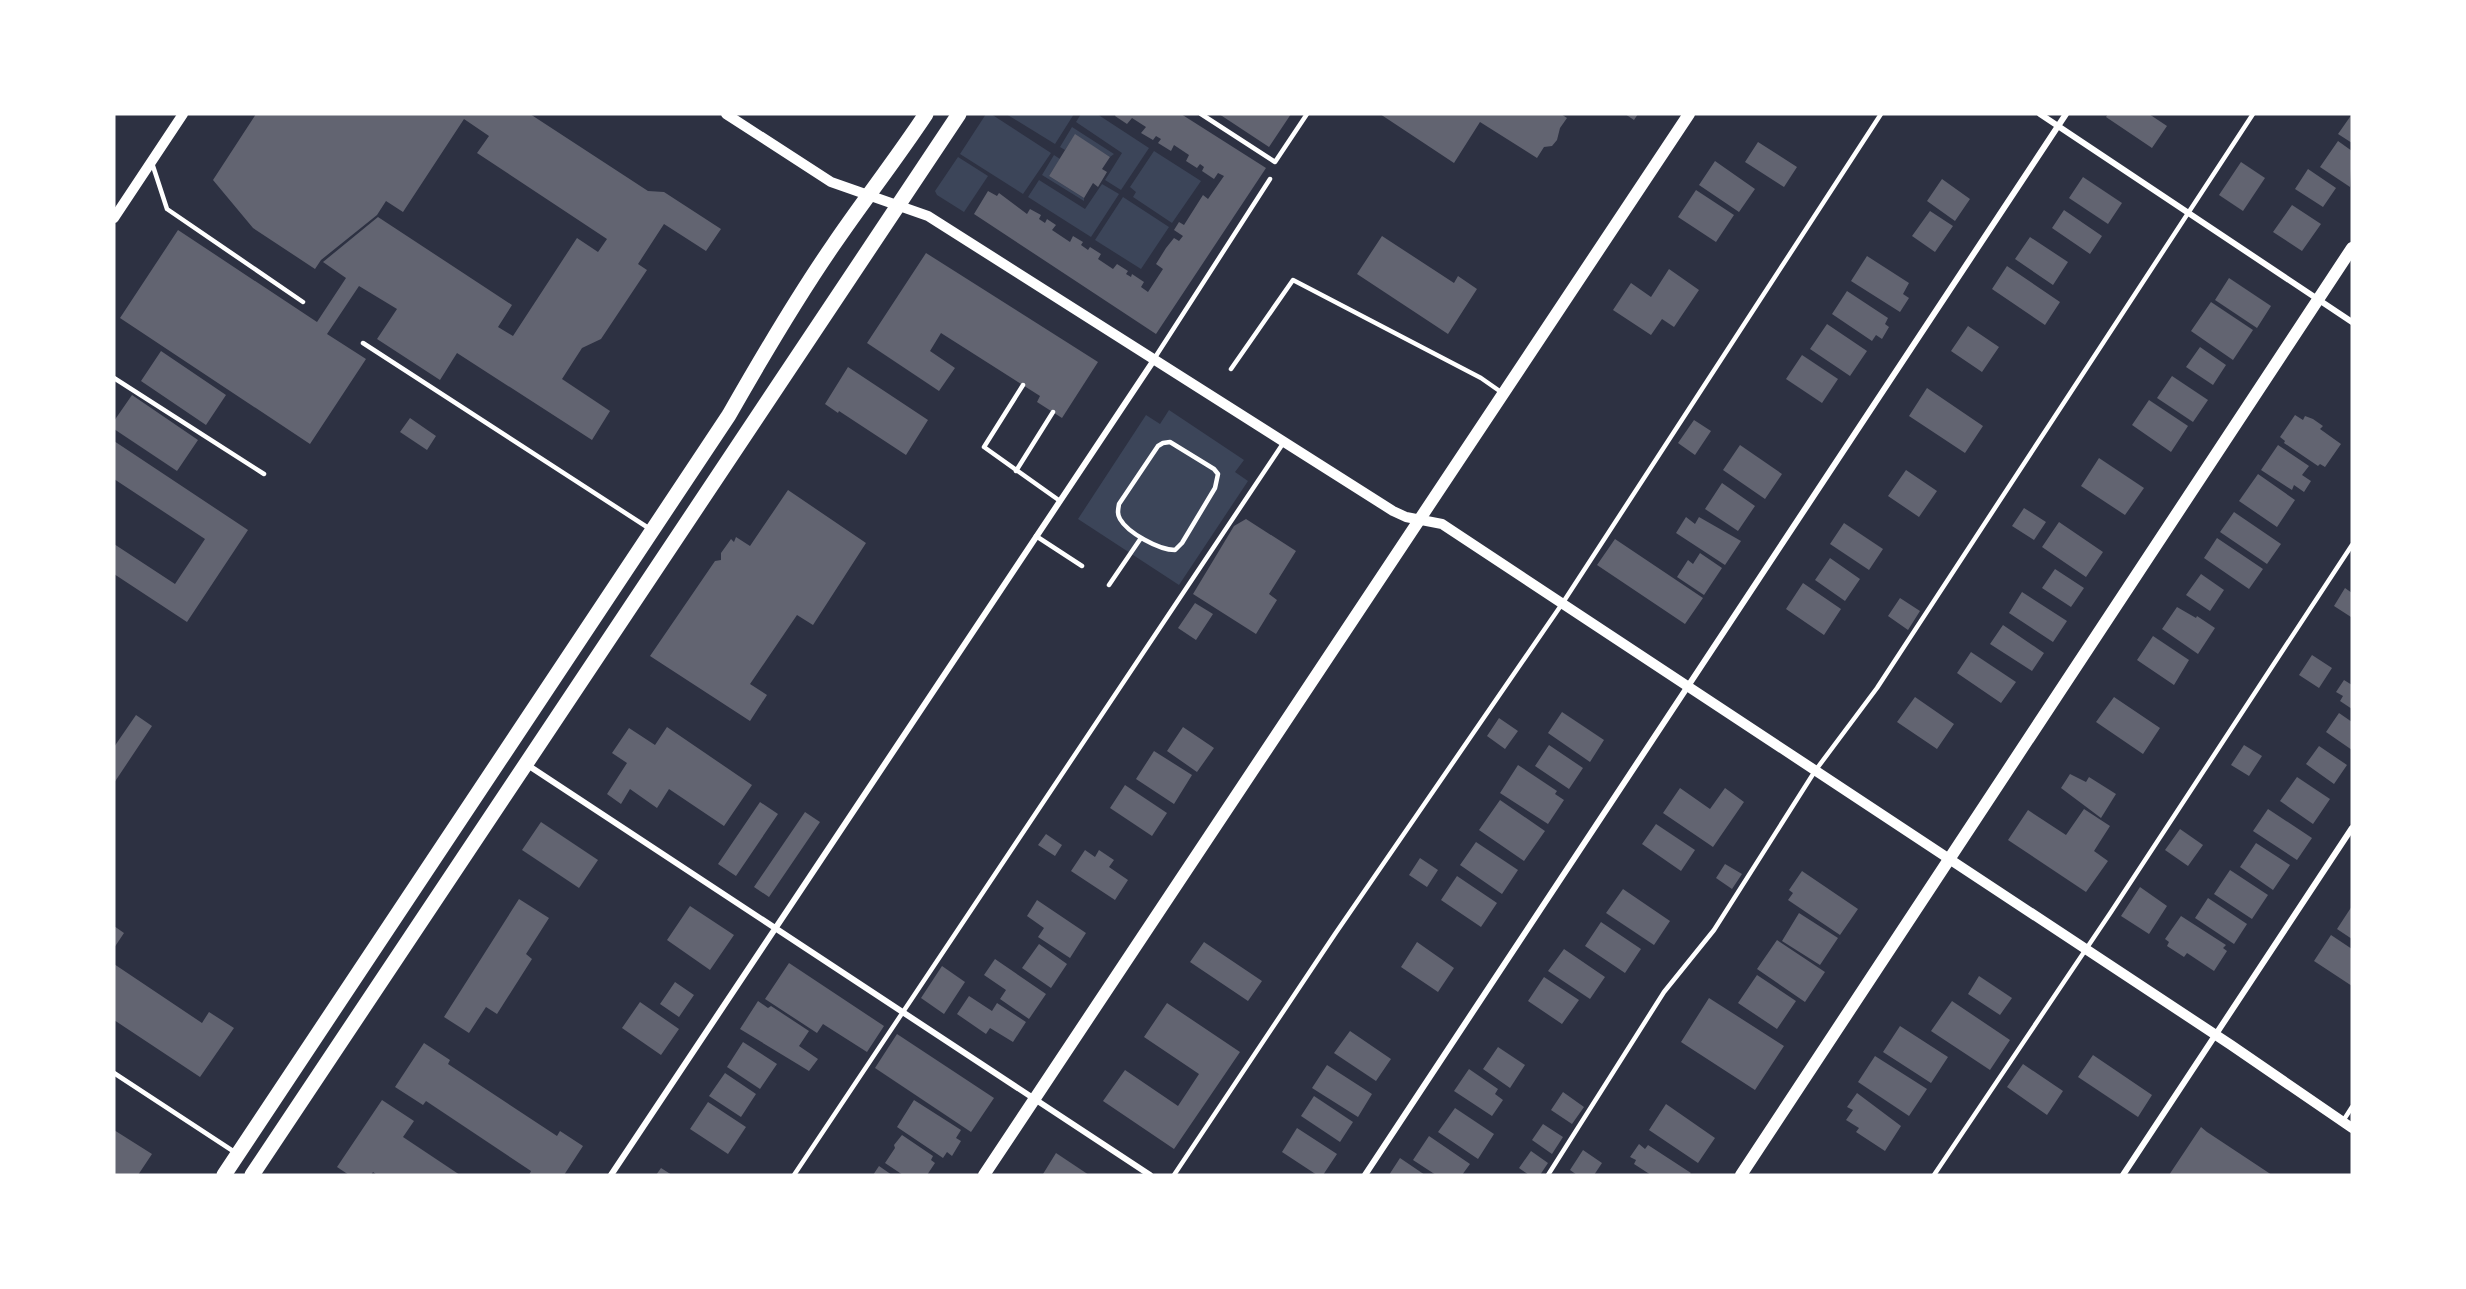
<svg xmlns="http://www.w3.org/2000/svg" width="2466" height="1289" viewBox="0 0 2466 1289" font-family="Karla,sans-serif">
	<rect width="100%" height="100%" fill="#2d3142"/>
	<path fill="#3c4559" d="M986,114H991L1051,153L1023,194L960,154Z
		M1006,114H1074L1055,144Z
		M1081,114H1097L1149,148L1121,190L1105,180L1122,153L1076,122Z
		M1072,127L1114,154L1110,157L1075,135L1065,150L1060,147Z
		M1154,151L1201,181L1172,223L1133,197L1136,192L1130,187Z
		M1054,155L1060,159L1049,176L1084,198V201L1042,175Z
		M958,157L988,176L964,212L937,195L935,191Z
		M1039,180L1085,209L1102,184L1119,194L1091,237L1028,197Z
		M1123,197L1169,227L1141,269L1095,240Z
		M1169,410L1244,460L1235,472L1248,481L1179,585L1078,519L1146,415L1160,424Z"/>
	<path fill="#626471" d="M256,114H530L648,191L664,192L721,229L706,251L664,224L638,264L647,270L601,339L582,348L562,379L610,411L592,440L457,353L440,380L377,339L397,309L359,286L327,334L366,359L310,444L120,318L178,230L317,322L346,278L323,262L378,217L512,305L498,327L513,336L577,238L598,252L607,239L477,153L489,136L464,119L403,212L386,201L377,215L321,260L315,269L253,228L213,180Z
		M1116,114H1181L1266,168L1156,334L974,214L988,191L997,196L999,193L1027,214L1030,209L1041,215L1039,219L1045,223L1047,219L1056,225L1052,230L1070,242L1073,236L1083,242L1081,245L1088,250L1090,247L1101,254L1098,259L1113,269L1117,264L1128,271L1126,274L1131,277L1132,274L1144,282L1141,287L1148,292L1163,269L1156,264L1166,248L1174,238L1179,241L1183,236L1174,230L1179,222L1184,225L1203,195L1208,199L1224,176L1218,173L1214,179L1202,171L1204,167L1200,164L1197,168L1186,161L1189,155L1174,145L1171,151L1158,143L1161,139L1156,136L1153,140L1141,133L1146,127L1132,118L1127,124L1115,116Z
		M1219,114H1291L1269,147Z
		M1380,114H1561L1567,118L1560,128L1557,140L1552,146L1544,147L1537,158L1480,122L1454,163Z
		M1625,114H1638L1634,120Z
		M2108,114H2149L2167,126L2152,148L2106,117Z
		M2352,114V143L2338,134Z
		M1075,134L1110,157L1102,169L1107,172L1098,187L1093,183L1084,198L1049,176Z
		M2338,141L2352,151L2350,187L2320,167Z
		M1758,142L1797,167L1784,187L1745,162Z
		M1715,161L1755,189L1739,212L1699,185Z
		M2241,162L2265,178L2243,211L2219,195Z
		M2308,169L2336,188L2323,207L2295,189Z
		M2083,177L2122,203L2108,224L2069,198Z
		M1942,179L1970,199L1955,221L1927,201Z
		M1696,190L1734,215L1716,242L1678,217Z
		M2292,205L2321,224L2302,251L2273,232Z
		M2064,210L2102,236L2090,254L2052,228Z
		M1930,211L1953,226L1935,252L1912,236Z
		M1382,236L1454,283L1458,276L1477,289L1448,334L1357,274Z
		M2030,237L2068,262L2053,285L2015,259Z
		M926,253L1098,362L1062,418L1037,402L1040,396L941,333L930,351L955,368L939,391L867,343Z
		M1867,256L1909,283L1903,294L1909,298L1900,312L1851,281Z
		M2007,266L2060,302L2045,325L1992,289Z
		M1669,269L1699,290L1674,327L1662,319L1651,335L1613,310L1631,283L1651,297Z
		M2229,278L2271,306L2257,328L2215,300Z
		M1847,291L1888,318L1885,324L1889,327L1882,339L1876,335L1872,341L1832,314Z
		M2211,302L2253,330L2233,360L2191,331Z
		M1827,324L1867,351L1850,376L1810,349Z
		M1968,326L1999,347L1982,372L1951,351Z
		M2200,347L2226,365L2213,385L2186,367Z
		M161,351L226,395L206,425L141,381Z
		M1802,355L1838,379L1822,403L1786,379Z
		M848,367L928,420L906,455L839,411L838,413L825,404Z
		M2172,376L2208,400L2193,422L2157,398Z
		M1927,388L1983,426L1965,453L1909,416Z
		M132,395L198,440L177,471L114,429V421Z
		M2149,400L2188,426L2171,452L2132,425Z
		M2295,415L2303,420L2305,416L2313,419L2323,426L2320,429L2341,444L2325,467L2320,464L2318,466L2284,443L2285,441L2280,437Z
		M410,418L436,436L427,450L400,432Z
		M1694,420L1711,431L1695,455L1678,443Z
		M114,441L248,530L187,622L114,574V544L175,584L205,539L114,479Z
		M1740,445L1782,474L1765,499L1723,470Z
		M2278,445L2309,466L2302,475L2311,481L2304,492L2294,485L2292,490L2261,470Z
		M2099,458L2144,488L2125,515L2081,486Z
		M1906,470L1937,491L1919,517L1888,496Z
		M2258,474L2295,500L2277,527L2239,501Z
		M1722,483L1755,506L1738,531L1705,509Z
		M788,490L866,543L813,625L797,615L750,684L767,695L750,721L650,656L715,561L721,560V553L731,539L734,542L736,537L750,546Z
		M2024,508L2046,522L2034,540L2012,526Z
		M2234,512L2281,544L2267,564L2220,532Z
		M1686,517L1695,524L1699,517L1741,541L1725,565L1676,533Z
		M1246,519L1296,551L1269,594L1277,600L1256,634L1193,594L1234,526Z
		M2059,522L2103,552L2086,577L2042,547Z
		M1844,523L1883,549L1869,570L1830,544Z
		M2217,538L2263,569L2249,589L2204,558Z
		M1615,539L1703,598L1685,624L1597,565Z
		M1700,553L1722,568L1704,595L1677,577L1688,560L1693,564Z
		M1830,558L1860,579L1845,601L1815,580Z
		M2055,569L2084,588L2071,607L2042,588Z
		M2201,574L2224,590L2210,611L2186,595Z
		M1803,583L1841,609L1824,635L1786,609Z
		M2345,588L2352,593L2351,617L2334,606Z
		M2022,592L2067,621L2053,642L2009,613Z
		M1900,598L1920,611L1908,630L1888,616Z
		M1195,603L1213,614L1196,640L1178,628Z
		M2177,607L2196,618L2197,616L2215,628L2198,654L2162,629Z
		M2003,625L2044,653L2032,671L1990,644Z
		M2153,636L2189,660L2174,685L2137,660Z
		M1971,652L2016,682L2001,703L1957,673Z
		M2312,655L2332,668L2319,688L2299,675Z
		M2344,680L2352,685V709L2340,701L2343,696L2336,692Z
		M1915,697L1954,724L1937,749L1897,722Z
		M2114,697L2160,728L2143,754L2096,722Z
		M1562,712L1604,740L1590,762L1548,733Z
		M2339,713L2352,722V750L2326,732Z
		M136,715L152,726L114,783V747Z
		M1499,718L1518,731L1505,749L1487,736Z
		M667,727L752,785L724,826L669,789L657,808L630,789L621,804L607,794L627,763L612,753L629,728L655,745Z
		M1183,727L1214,748L1197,772L1167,751Z
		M1549,745L1583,768L1569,789L1535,766Z
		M2244,745L2262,756L2249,776L2231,765Z
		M2319,746L2347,765L2334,784L2306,764Z
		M1154,751L1192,775L1174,804L1136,779Z
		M1518,765L1557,791L1555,794L1564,800L1548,824L1500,793Z
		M2070,774L2086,782L2089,777L2116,794L2101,818L2061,788Z
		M2297,777L2330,799L2313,824L2280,801Z
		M1125,785L1167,813L1152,836L1110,808Z
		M1680,788L1710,809L1725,788L1744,802L1713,847L1663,813Z
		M1500,800L1545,831L1524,861L1479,830Z
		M760,802L778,814L736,876L718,864Z
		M2084,809L2110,826L2094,851L2108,861L2086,892L2008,840L2028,810L2066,835Z
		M2268,809L2312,838L2297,860L2253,831Z
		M805,812L820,822L769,897L754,887Z
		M541,822L598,860L579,888L522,850Z
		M1656,824L1695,850L1681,871L1642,844Z
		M2180,829L2203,845L2188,866L2165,850Z
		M1046,834L1062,845L1055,856L1038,845Z
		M1476,842L1518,870L1502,894L1460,865Z
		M2256,843L2290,865L2273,890L2240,867Z
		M1085,850L1095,857L1099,850L1114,860L1109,867L1128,880L1115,900L1071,871Z
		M1420,858L1438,870L1427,887L1409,875Z
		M1725,864L1742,874L1732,889L1716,878Z
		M2230,870L2268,895L2252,919L2214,894Z
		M1802,871L1858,909L1840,935L1788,900L1793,893L1789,890Z
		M1457,876L1497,903L1481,927L1441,900Z
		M2140,887L2167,906L2149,934L2121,916Z
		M1623,889L1670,921L1654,945L1606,913Z
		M2208,898L2247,924L2234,944L2195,918Z
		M519,899L549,918L526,954L532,959L497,1014L486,1007L469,1033L444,1017Z
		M1037,900L1086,933L1070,958L1038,937L1044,928L1027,916Z
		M690,906L734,935L710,970L667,940Z
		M2352,906V939L2337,929Z
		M1799,913L1838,938L1820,965L1782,941Z
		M2181,916L2226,945L2223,948L2227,951L2214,971L2187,953L2184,957L2167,946L2169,942L2165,939Z
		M1601,922L1641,949L1625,973L1585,946Z
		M114,926L124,933L114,948Z
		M2331,935L2352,949V986L2314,961Z
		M1777,940L1825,972L1805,1002L1757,969Z
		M1204,942L1262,981L1248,1001L1190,962Z
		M1417,942L1454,968L1438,992L1401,967Z
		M1039,944L1067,964L1051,988L1022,968Z
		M1564,949L1605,977L1590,999L1548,971Z
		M995,959L1046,994L1029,1019L1000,999L1006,990L984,975Z
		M789,963L884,1026L867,1052L823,1024L817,1033L765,999Z
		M114,964L202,1023L209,1012L234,1028L200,1077L114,1020Z
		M942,966L965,982L944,1014L921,998Z
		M1757,975L1796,1001L1777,1029L1738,1003Z
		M1979,976L2012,998L2000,1015L1968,994Z
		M1544,977L1579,1000L1562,1024L1528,1001Z
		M675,982L694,995L679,1017L660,1004Z
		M969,996L992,1011L997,1003L1026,1022L1013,1042L990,1028L986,1034L957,1014Z
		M1709,998L1784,1046L1755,1090L1681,1042Z
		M758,1001L768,1008L771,1006L809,1031L799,1046L818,1059L809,1071L740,1029Z
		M1952,1001L2010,1040L1990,1070L1931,1031Z
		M640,1002L679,1029L661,1055L622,1028Z
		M1167,1003L1240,1052L1174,1149L1103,1101L1125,1070L1178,1106L1199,1074L1144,1037Z
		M1900,1026L1948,1057L1931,1083L1883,1052Z
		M1350,1031L1391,1059L1376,1081L1334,1053Z
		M897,1034L994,1098L971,1132L875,1068Z
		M743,1042L777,1064L760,1089L727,1067Z
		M424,1043L450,1060L448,1064L557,1136L560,1131L583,1146L564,1175H529L531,1171L426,1101L423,1105L395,1087Z
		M1498,1047L1525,1065L1510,1088L1483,1069Z
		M2093,1055L2152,1095L2138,1117L2078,1077Z
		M1875,1056L1927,1089L1909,1116L1858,1082Z
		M2023,1064L2063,1091L2047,1115L2007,1087Z
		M1327,1065L1372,1094L1358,1117L1312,1088Z
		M1469,1069L1498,1089L1495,1094L1503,1100L1492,1116L1454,1091Z
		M725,1073L756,1094L741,1117L709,1096Z
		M1563,1092L1584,1107L1572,1124L1551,1110Z
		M1857,1093L1901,1126L1885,1151L1856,1132L1859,1128L1846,1120L1853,1110L1847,1107Z
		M1314,1096L1353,1122L1340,1142L1301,1116Z
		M382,1100L414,1121L403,1137L460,1175H377L373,1172L371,1175H349L337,1167Z
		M914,1100L961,1130L956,1138L961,1141L952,1156L947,1152L943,1158L897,1127Z
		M708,1102L746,1127L728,1154L690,1129Z
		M1666,1104L1715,1138L1698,1163L1649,1130Z
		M1455,1108L1494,1134L1478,1159L1438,1132Z
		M1543,1124L1563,1137L1552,1154L1532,1140Z
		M2201,1127L2207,1132L2272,1175H2169Z
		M1297,1128L1337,1154L1323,1175H1317L1282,1152Z
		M114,1130L152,1154L138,1175H114Z
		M902,1135L933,1156L931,1160L935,1163L927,1175H903L885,1163L895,1148L894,1145Z
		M1429,1136L1470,1164L1462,1175H1436L1413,1160Z
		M1639,1144L1645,1149L1648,1145L1691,1173L1689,1175H1651L1634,1164L1636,1160L1630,1157Z
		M1583,1150L1602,1163L1594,1175H1577L1570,1170Z
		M1531,1151L1548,1163L1540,1175H1529L1519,1168Z
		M1056,1153L1089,1175L1043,1174Z
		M1400,1158L1425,1175H1389Z
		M879,1166L892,1175H873Z
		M661,1168L672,1175H656Z"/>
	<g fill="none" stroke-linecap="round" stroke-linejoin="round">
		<path stroke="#fff" stroke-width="4.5" d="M1201,114L1275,162L1307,114
			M152,163L167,209L303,302
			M363,343L650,529
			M1154,359L1270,179
			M1231,369L1293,280L1481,378L1501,392
			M114,378L264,474
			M1023,385L984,447L1060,501
			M1170,442L1214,469L1218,474L1215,488L1182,543L1175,550C1159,550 1128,533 1120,519C1117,514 1118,510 1119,504L1158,446L1163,443Z
			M1016,471L1053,412
			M1036,536L1082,566
			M1109,585L1141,538
			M114,1073L236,1153
			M2343,1121L2352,1107
			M794,1175L1284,442
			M1174,1175L1335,934L1562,604L1881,114
			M1548,1175L1664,992L1714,930L1815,771L1877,688L2253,114
			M1934,1175L2111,912L2352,545"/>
		<path stroke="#fff" stroke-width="6" d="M2040,114L2352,322
			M526,764L1150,1175
			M611,1175L1154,360
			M1365,1175L2066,114
			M2123,1175L2352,828"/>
		<path stroke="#fff" stroke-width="10" d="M726,114L831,182L928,216L1393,511L1406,517L1442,524L2231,1045L2352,1128
			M114,218L183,114"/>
		<path stroke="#fff" stroke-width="12" d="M984,1175L1689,114
			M1741,1175L2352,248"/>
		<path stroke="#fff" stroke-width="15" d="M224,1175L729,415C762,357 796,299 834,244C864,200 897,158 926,114
			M252,1175L959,114"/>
	</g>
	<rect width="2466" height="1289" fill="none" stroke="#ffffff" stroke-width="231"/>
</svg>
